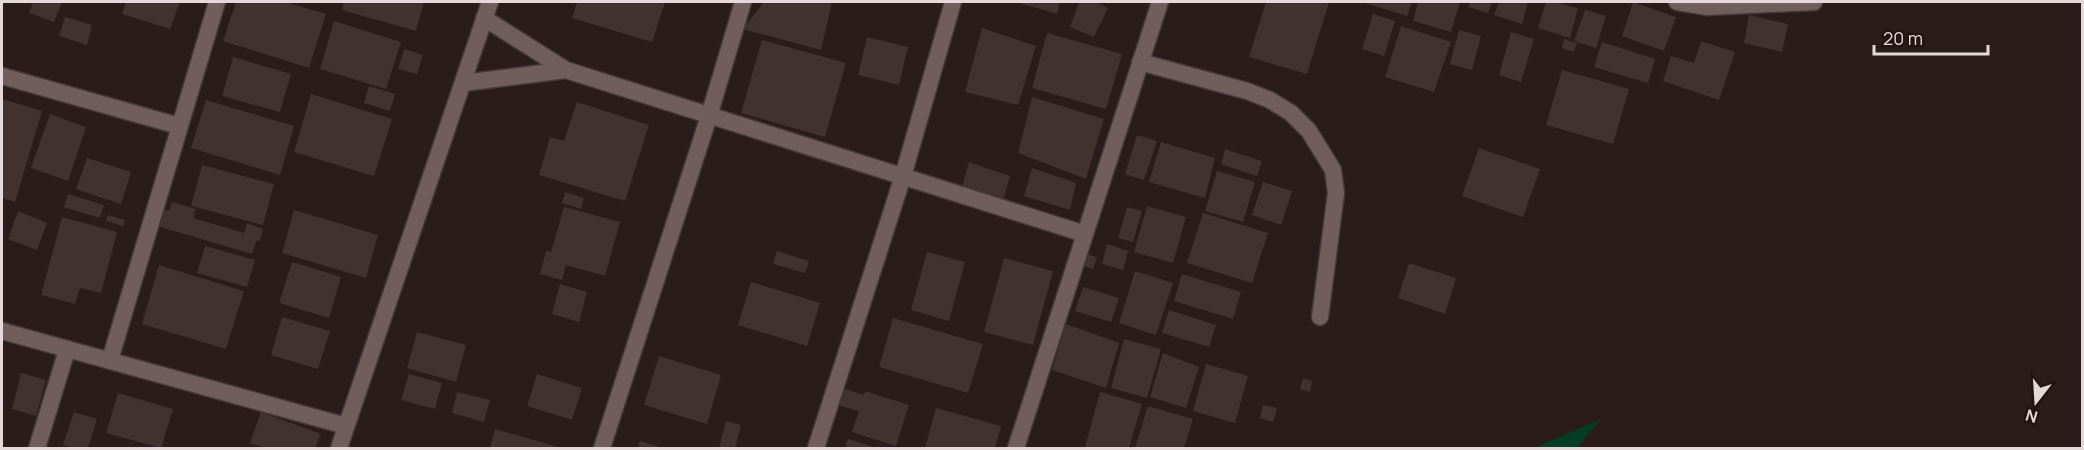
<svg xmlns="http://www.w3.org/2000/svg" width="2084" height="450" viewBox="0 0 2084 450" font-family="Manrope,sans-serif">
	<rect width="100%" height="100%" fill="#2a1c1b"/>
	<path fill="#043d26" d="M1601,419L1577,448H1534Z"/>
	<path fill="#413230" d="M33,2H62L54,22L29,13Z
		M126,2H180L170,29L122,14Z
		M236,2H285L326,14L309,68L223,41Z
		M344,2H424L416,31L342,10Z
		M577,2H665L652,42L572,18Z
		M764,2H832L821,50L743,29Z
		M1016,2H1060L1057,14Z
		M1079,2H1095L1108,8L1094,37L1070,27Z
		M1266,2H1329L1307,74L1249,57Z
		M1362,2H1412L1407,16Z
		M1418,2H1460L1451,32L1413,21Z
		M1470,2H1492L1488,13L1468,7Z
		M1499,2H1528L1522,24L1494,15Z
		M1546,2H1554L1578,8L1570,38L1538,28Z
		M1633,2L1676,17L1664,51L1622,36Z
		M1585,10L1606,16L1596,48L1574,41Z
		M1373,14L1395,21L1384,56L1362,49Z
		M1749,15L1788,24L1782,52L1744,43Z
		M65,17L92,25L87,45L59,36Z
		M334,21L401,42L386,89L320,69Z
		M1401,26L1451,42L1434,92L1385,77Z
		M982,28L1036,46L1018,105L965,92Z
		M1459,30L1481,36L1472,70L1450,64Z
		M1511,32L1534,39L1521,82L1499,75Z
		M1047,33L1122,54L1106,109L1032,88Z
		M867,37L908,47L899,85L858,75Z
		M1564,39L1577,43L1574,52L1562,48Z
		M762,40L846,63L825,137L741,113Z
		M1701,41L1735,52L1719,100L1663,81L1671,56L1694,63Z
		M1602,42L1655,59L1648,83L1594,67Z
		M404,49L423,55L417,74L398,69Z
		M233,57L291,74L280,112L222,96Z
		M1562,70L1629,89L1613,144L1546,125Z
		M369,86L395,94L390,111L364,103Z
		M311,94L392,119L374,176L294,152Z
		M1032,97L1104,119L1086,179L1018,153Z
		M2,99L42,111L15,202L2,198Z
		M206,100L294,126L280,175L191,148Z
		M577,102L649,125L625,201L539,175L550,137L564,141Z
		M50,114L86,127L68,181L31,168Z
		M1137,135L1157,141L1144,180L1125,174Z
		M1161,142L1215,158L1205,198L1149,182Z
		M1479,148L1540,169L1523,217L1462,196Z
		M1225,149L1262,161L1257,176L1221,164Z
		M87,158L131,172L121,204L76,189Z
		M969,162L1010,176L1004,198L962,187Z
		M202,165L274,184L263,225L191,206Z
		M1032,168L1076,183L1070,210L1024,196Z
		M1217,171L1255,182L1243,222L1205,211Z
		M1263,182L1292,191L1281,225L1252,215Z
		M565,192L584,198L581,209L562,203Z
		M68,194L104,205L100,218L64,207Z
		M172,202L196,209L193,218L244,233L247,223L263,229L260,241L257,240L252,254L157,226L162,209L169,211Z
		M1147,206L1186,217L1173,263L1134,252Z
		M564,207L620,222L605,276L566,265L562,280L540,274L546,251L551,252Z
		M1127,207L1142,211L1133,242L1118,238Z
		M294,210L378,235L366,278L282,253Z
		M18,211L47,223L37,250L8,239Z
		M1203,213L1268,233L1252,283L1187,263Z
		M108,215L125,220L123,226L106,221Z
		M62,217L117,232L101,293L80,288L75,304L41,295Z
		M1107,244L1128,251L1123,270L1102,264Z
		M205,246L255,260L247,287L197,273Z
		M777,251L809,261L805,273L773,264Z
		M927,252L965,262L949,321L911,310Z
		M1086,254L1097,257L1093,269L1083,266Z
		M1004,258L1053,271L1033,345L984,332Z
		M292,262L341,277L329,318L279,303Z
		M1409,263L1456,278L1445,314L1398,298Z
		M159,265L244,291L226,349L142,324Z
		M1135,271L1173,283L1156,335L1119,323Z
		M1182,274L1241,292L1233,319L1174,301Z
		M751,282L820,303L807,346L738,325Z
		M560,284L587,292L579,322L552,314Z
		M1083,287L1119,298L1111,322L1075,311Z
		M1169,310L1216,325L1209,347L1162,333Z
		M282,317L330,331L318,369L271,355Z
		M893,318L983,344L968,393L879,367Z
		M1066,324L1119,343L1106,388L1052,370Z
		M417,332L466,345L456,382L407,368Z
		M1124,339L1161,349L1147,398L1111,388Z
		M1163,353L1199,367L1186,408L1150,397Z
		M659,356L721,375L707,424L644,405Z
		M1206,364L1248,376L1235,423L1193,411Z
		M21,373L46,380L36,416L12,409Z
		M409,374L442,383L435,409L401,400Z
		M537,374L582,388L572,420L527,406Z
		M1303,378L1312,381L1310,392L1300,389Z
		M839,387L864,395L865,391L909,405L896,446L852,432L859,411L834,404Z
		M457,392L490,400L484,422L452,413Z
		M1100,392L1142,404L1129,448H1091L1085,447Z
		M118,393L173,409L161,448L106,433Z
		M1263,405L1277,408L1273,422L1260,418Z
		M1148,406L1193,419L1184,448H1135Z
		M936,408L1001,426L995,448H925Z
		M74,412L97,419L88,448H73L63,445Z
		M261,412L321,434L315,448H265L250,443Z
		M726,421L741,425L735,448H719Z
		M495,429L562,448H490Z
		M848,439L877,448H845Z
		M640,441L662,448H638Z"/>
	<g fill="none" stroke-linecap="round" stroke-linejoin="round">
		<defs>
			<path id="minor" d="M1677,2L1707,7L1814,2
				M484,18L566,70L1085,234
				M1140,62L1247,91L1270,100L1291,113L1309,131L1333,170L1336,193L1320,317
				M2,76L179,126
				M463,83L566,70
				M2,331L346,426
				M110,360L217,2
				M37,448L67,350
				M602,448L709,116L743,2
				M816,448L903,176L953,2
				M1016,448L1160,2"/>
			<path id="tertiary" d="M339,448L490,2"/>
		</defs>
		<use href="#minor" stroke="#443938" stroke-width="19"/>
		<use href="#tertiary" stroke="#443938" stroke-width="19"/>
		<use href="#minor" stroke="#705e5d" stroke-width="16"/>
		<use href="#tertiary" stroke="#705e5d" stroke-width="16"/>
	</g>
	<rect width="2084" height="450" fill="none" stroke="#e4d9d8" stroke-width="6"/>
	<g transform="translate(2036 402) rotate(197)" stroke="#211312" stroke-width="4.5" paint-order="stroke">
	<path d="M0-4.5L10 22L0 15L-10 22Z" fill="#e4d9d8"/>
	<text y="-9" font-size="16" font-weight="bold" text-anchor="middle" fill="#e4d9d8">N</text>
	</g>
	<path d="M1874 45v9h114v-9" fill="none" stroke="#e4d9d8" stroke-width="3"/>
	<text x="1883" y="45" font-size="18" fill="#e4d9d8" stroke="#211312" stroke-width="4.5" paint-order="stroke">20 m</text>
</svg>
